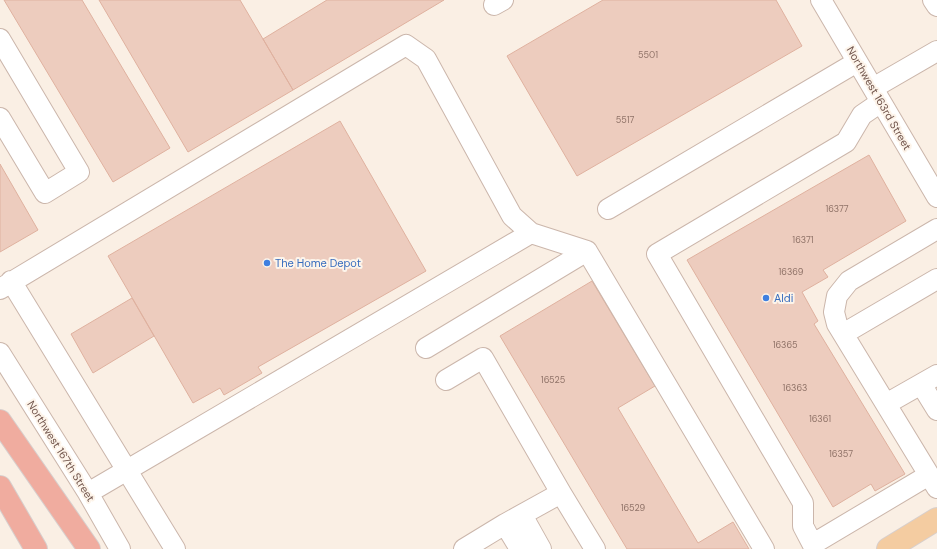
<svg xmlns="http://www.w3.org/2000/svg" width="937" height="549" viewBox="0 0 937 549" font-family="'DM Sans',sans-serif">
	<rect width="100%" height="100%" fill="#faefe4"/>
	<path fill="#edccbe" stroke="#dfb19f" d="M4,0H82L170,148L113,182Z
		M99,0H240L293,90L188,152Z
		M327,0H444L293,90L263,39Z
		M603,0H776L802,46L577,176L507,56Z
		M340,121L426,271L258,367L262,373L224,395L220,388L193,403L108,256Z
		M869,155L906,221L823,270L828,277L802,292L818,321L814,324L905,474L875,491L871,484L833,507L687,260Z
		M0,164L38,230L0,252Z
		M592,281L655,386L618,408L698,543L733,522L749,549H627L500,336Z
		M132,298L154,336L93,373L71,334Z"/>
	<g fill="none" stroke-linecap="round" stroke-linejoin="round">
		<defs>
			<path id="minor" d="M821,0L937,197
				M933,0L937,6
				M494,5L503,0
				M0,39L79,172L45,193L0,118
				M873,88L937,51
				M608,209L857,62
				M937,229L849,281L837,296L834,312L837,324L937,488
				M11,281L175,549
				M0,289L406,45L426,59L512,216L531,233L587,251L764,549
				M843,334L937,279
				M426,348L587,251
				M0,353L88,493L120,549
				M446,380L483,358L561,493L595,549
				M921,384L937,410
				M886,404L937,375
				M88,493L531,233
				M522,515L541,549
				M505,524L520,549
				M813,544L929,475
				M464,549L505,524L561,493
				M815,549L803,526V503L657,254L846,142L862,115L881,102"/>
			<path id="major" d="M888,549L937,519"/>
			<path id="highway" d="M0,421L89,549
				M0,487L36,549"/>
		</defs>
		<use href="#minor" stroke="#cbb6ab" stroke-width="22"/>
		<use href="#major" stroke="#d7cfcd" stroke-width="24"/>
		<use href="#highway" stroke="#d7cfcd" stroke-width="24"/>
		<use href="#minor" stroke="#fff" stroke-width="20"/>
		<use href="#major" stroke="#f4cca1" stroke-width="22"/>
		<use href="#highway" stroke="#f0ac9f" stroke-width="22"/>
	</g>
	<g fill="#3f7fe0" stroke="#fdf4ea" stroke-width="1.5">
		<circle cx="267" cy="263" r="4"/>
		<circle cx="766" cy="298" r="4"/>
	</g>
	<g text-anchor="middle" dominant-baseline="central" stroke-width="4" stroke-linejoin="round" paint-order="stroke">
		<g font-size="9" fill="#907368">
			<text x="648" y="55">5501</text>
			<text x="625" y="120">5517</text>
			<text x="837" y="209">16377</text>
			<text x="803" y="240">16371</text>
			<text x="791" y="272">16369</text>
			<text x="785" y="345">16365</text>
			<text x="553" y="380">16525</text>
			<text x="795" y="388">16363</text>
			<text x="820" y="419">16361</text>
			<text x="841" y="454">16357</text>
			<text x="633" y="508">16529</text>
		</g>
		<g font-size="11" fill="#71554c" stroke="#fdf4ea">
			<text transform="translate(879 98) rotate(60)">Northwest 163rd Street</text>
			<text transform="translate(61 451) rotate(58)">Northwest 167th Street</text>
		</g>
		<g font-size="11" fill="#366cbe" stroke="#fdf4ea" text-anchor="start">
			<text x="275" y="263">The Home Depot</text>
			<text x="774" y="298">Aldi</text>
		</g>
	</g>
</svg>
